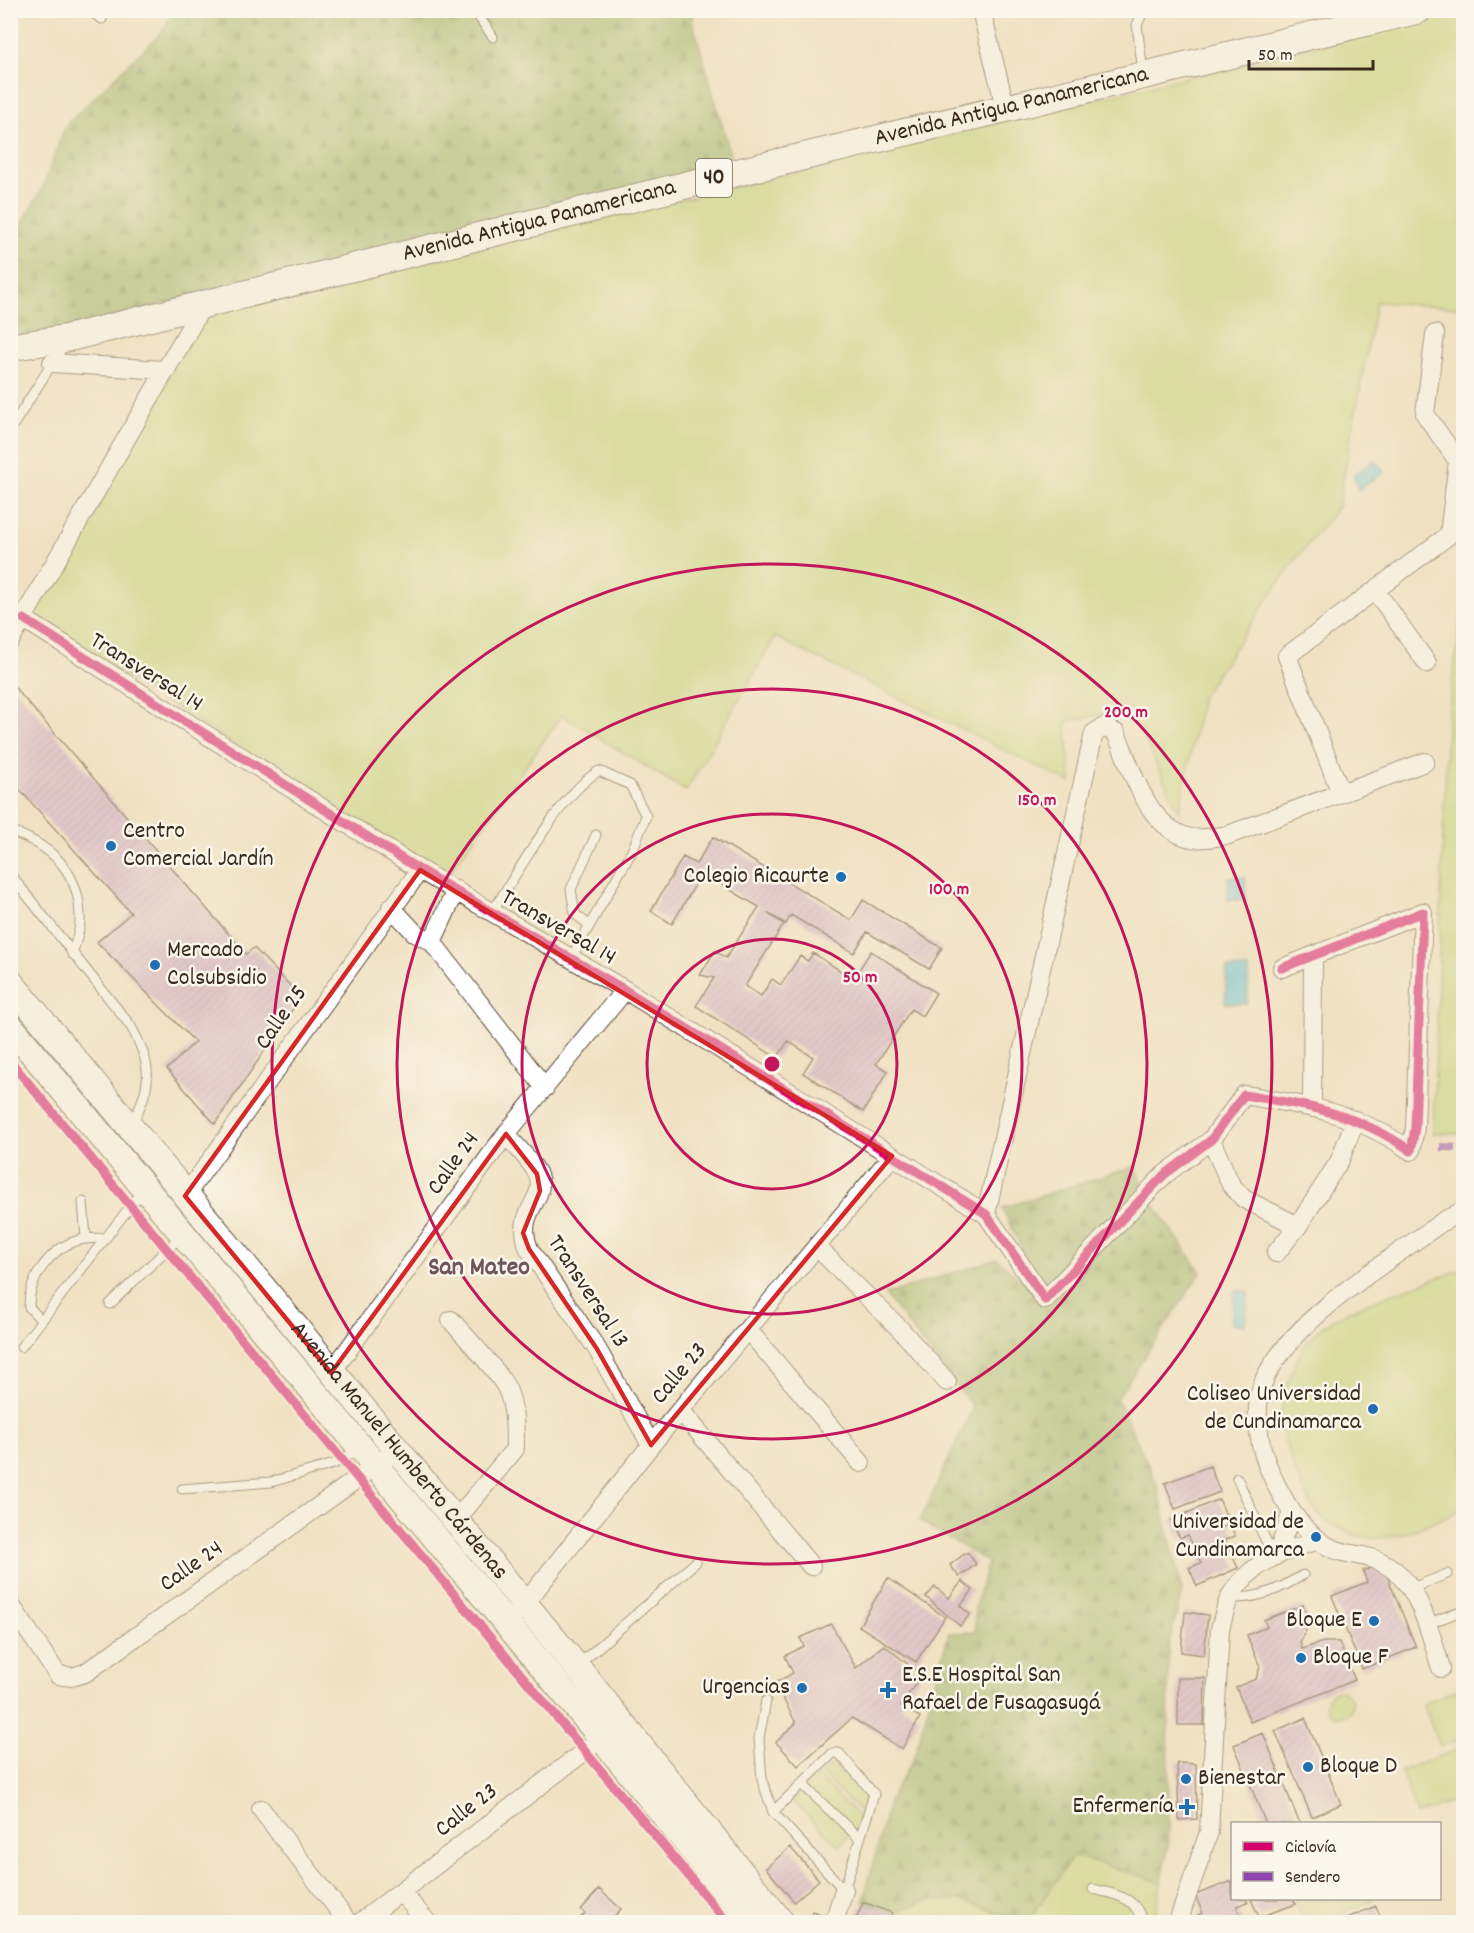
<svg xmlns="http://www.w3.org/2000/svg" width="1474" height="1933" viewBox="0 0 1474 1933" font-family="Dekko,sans-serif">
	<defs>
		<pattern id="forest-firs" width="22" height="20" patternUnits="userSpaceOnUse" patternTransform="scale(1.5)"><rect width="22" height="20" fill="#98b769"/><path d="M5 1l3.5 6h-7zM16 11l3.5 6h-7z" fill="#7d9556"/></pattern>
		<pattern id="park-tufts" width="24" height="20" patternUnits="userSpaceOnUse" patternTransform="scale(1.5)"><rect width="24" height="20" fill="#c1d679"/><path d="M3 7l-1-3M5 7V3M7 7l1-3M15 17l-1-3M17 17v-4M19 17l1-3" fill="none" stroke="#a7b868"/></pattern>
		<pattern id="building-hatch" width="6" height="6" patternUnits="userSpaceOnUse" patternTransform="scale(1.5)"><rect width="6" height="6" fill="#cda7d0"/><path d="M-1 1l2-2M0 6l6-6M5 7l2-2" fill="none" stroke="#a888a8"/></pattern>
	</defs>
	<rect width="100%" height="100%" fill="#fbf7ec"/>
	<filter id="ink" filterUnits="userSpaceOnUse"><feTurbulence type="fractalNoise" baseFrequency=".0167" numOctaves="2"/><feDisplacementMap in="SourceGraphic" scale="12" xChannelSelector="R" yChannelSelector="G"/><feConvolveMatrix kernelMatrix="1 2 1 2 8 2 1 2 1" color-interpolation-filters="sRGB"/></filter>
	<filter id="wash" filterUnits="userSpaceOnUse"><feTurbulence type="fractalNoise" baseFrequency=".008" numOctaves="4" result="noise"/><feDisplacementMap in="SourceGraphic" scale="24" xChannelSelector="R" yChannelSelector="G"/><feGaussianBlur stdDeviation="1.35" result="paint"/><feColorMatrix in="noise" values="0 0 0 0 0 0 0 0 0 0 0 0 0 0 0 0 0 1.4 0 .05"/><feComposite in="paint" operator="in"/></filter>
	<g filter="url(#wash)">
		<rect width="100%" height="100%" fill="#f0e1c2"/>
		<path fill="#c1d679" stroke="#7e804c" stroke-width="1.5" d="M1459,11H1463V308L1376,302L1338,507L1286,572L1202,696L1179,812L1130,708L1066,722L1071,783L775,637L686,791L562,715L446,878L32,617L205,315Z
			M1463,603V1134L1433,1133L1447,723Z
			M1463,1269V1509C1433,1521 1398,1543 1364,1537C1350,1535 1330,1525 1319,1515C1305,1501 1281,1439 1281,1418C1281,1394 1299,1347 1317,1331C1348,1304 1423,1284 1463,1269Z
			M1463,1687V1738L1440,1747L1423,1704Z
			M1463,1747V1798L1417,1815L1401,1771Z
			M835,1764L866,1791L862,1808L858,1810L821,1774V1771Z
			M816,1775L863,1821L839,1846L792,1800Z
			M1073,1856L1161,1882L1154,1922H1027Z
			M928,1900H960L1026,1922H888L892,1913Z"/>
		<path fill="url(#forest-firs)" stroke="#6a7044" stroke-width="1.5" d="M175,11H693L692,20L733,163L65,328L11,337L10,246L43,187L66,125L161,33Z
			M1136,1166L1146,1194L1201,1272L1117,1398L1156,1482L1182,1591L1168,1648L1169,1839L1161,1882L1073,1856L1027,1922L960,1900H928L892,1913L863,1902L890,1798L913,1760L949,1633L975,1632V1607L988,1562L920,1521L973,1407L885,1295L997,1259L1036,1292L1041,1289L1002,1208Z"/>
		<path fill="url(#park-tufts)" stroke="#7e804c" stroke-width="1.5" d="M1326 1704a13 13 0 1 1 26 0a13 13 0 1 1-26 0Z
			M1294,1899H1375L1321,1922H1304Z"/>
		<path fill="#5cbfdb" stroke="#4c747c" stroke-width="1.5" d="M1375,460L1384,472L1358,490L1354,475Z
			M1228,877H1245L1246,900H1228Z
			M1227,968L1249,969L1247,1004L1225,1003Z
			M1235,1290L1249,1292L1245,1325L1231,1323Z"/>
		<g id="blocks">
			<path fill="url(#building-hatch)" d="M10,682L246,954L254,948L301,997L215,1124L167,1069L195,1042L97,942L131,913L10,779Z
				M713,837L851,920L863,900L942,948L929,969L867,932L854,953L791,915L786,924L767,913L784,924L745,986L761,996L772,979L781,985L800,956L808,961L813,953L853,979L871,951L936,993L922,1016L911,1009L876,1064L888,1071L863,1112L803,1073L813,1057L788,1041L777,1058L696,1006L714,978L700,975L715,951L726,958L759,907L702,873L672,924L651,911L683,857L696,864Z
				M1210,1466L1220,1492L1175,1509L1165,1483Z
				M1219,1499L1226,1515L1215,1520L1219,1529L1230,1524L1235,1536L1225,1540L1238,1568L1197,1586L1189,1568L1201,1563L1188,1535L1180,1538L1171,1520Z
				M967,1552L976,1564L959,1577L950,1565Z
				M1382,1564L1416,1647L1362,1669L1332,1596L1367,1582L1363,1571Z
				M888,1578L945,1617L916,1662L859,1626Z
				M962,1581L973,1590L960,1606L970,1614L960,1626L926,1597L935,1587L949,1598Z
				M1303,1605L1310,1622L1300,1642L1302,1649L1323,1642H1339L1355,1680L1250,1722L1236,1687L1256,1679L1260,1667L1247,1635L1267,1627L1264,1620Z
				M1185,1612L1208,1615L1204,1655L1181,1652Z
				M831,1624L856,1668L884,1645L921,1675L901,1706L920,1717L902,1749L852,1718L798,1766L776,1742L796,1723L775,1683L793,1673L785,1656L804,1646L800,1638Z
				M1178,1678H1205L1204,1725H1178Z
				M1305,1718L1341,1804L1312,1817L1275,1731Z
				M1263,1733L1300,1824H1266L1234,1745Z
				M1177,1763L1196,1764L1197,1819L1179,1820Z
				M790,1847L819,1880L794,1902L766,1868Z
				M1232,1881V1898L1246,1899L1248,1902L1237,1906L1243,1922H1201L1198,1915L1203,1913L1195,1895Z
				M599,1889L621,1909L615,1916L622,1922H577L585,1913L581,1910Z
				M1251,1899H1293L1296,1904L1259,1917Z
				M863,1902L892,1913L888,1922H855Z
				M1376,1906L1383,1922H1337Z
				M812,1911L833,1918L831,1922H808Z"/>
		</g>
	</g>
	<g filter="url(#ink)">
		<use href="#blocks" fill-opacity="0" stroke="#564537" stroke-width="1.5"/>
		<g fill="none" stroke-linecap="round" stroke-linejoin="round">
			<defs>
				<path id="service" d="M88,10L102,19
					M474,10L493,37
					M1143,72L1137,25L1144,10
					M10,430L65,343
					M10,831C53,846 81,873 80,921C80,932 75,944 72,954
					M10,874L130,1025C153,1065 153,1085 131,1125
					M492,912C517,874 562,792 599,771L630,785L646,816L632,851L571,958
					M589,925L575,914L571,889L596,835
					M83,1202L86,1238
					M110,1304L181,1236
					M40,1319L29,1307C28,1280 50,1249 76,1241C85,1238 95,1238 105,1238
					M21,1347L143,1190
					M1237,1478L1273,1556
					M182,1489L271,1482L334,1464L359,1449
					M1412,1588L1447,1574
					M1229,1598C1259,1599 1278,1590 1303,1575
					M1427,1624L1461,1611
					M578,1665L696,1562
					M766,1701L759,1738L762,1780L773,1812L844,1890L874,1794L839,1753H833L773,1812
					M802,1784L860,1839
					M1093,1889C1115,1894 1137,1897 1142,1922"/>
				<path id="minor" d="M981,10L1006,110
					M52,363L164,370
					M1375,590L1427,663
					M24,619L420,870L625,990L986,1214L1045,1300L1164,1175L1211,1140L1244,1095C1307,1105 1357,1113 1411,1151L1415,1128L1423,912L1282,968
					M10,641L203,305
					M1341,793L1287,656L1449,535L1458,461L1425,414L1435,334
					M391,907L415,933L432,942L545,1088
					M432,942L456,890
					M1312,1106L1313,956
					M506,1134C515,1146 532,1161 538,1175C548,1201 514,1210 529,1249L597,1349L651,1445
					M1211,1140L1231,1185L1244,1199L1298,1226
					M185,1196L420,870
					M986,1214L1094,733L1104,727L1116,733C1132,769 1146,828 1191,838C1203,840 1216,837 1228,835L1425,762
					M817,1247L902,1331L947,1382
					M1276,1253L1298,1226L1340,1160L1355,1120
					M451,1320C466,1338 498,1370 507,1389C515,1407 515,1429 515,1449L455,1521
					M748,1330L861,1463
					M331,1373L506,1134L625,990
					M681,1411L811,1566
					M1278,1552L1292,1512
					M10,1604L58,1675L72,1677L85,1673L396,1451
					M518,1612L651,1445L892,1156
					M1441,1668C1428,1627 1418,1572 1371,1558C1347,1552 1334,1554 1313,1536C1291,1516 1278,1491 1267,1464C1257,1439 1253,1400 1266,1376C1297,1316 1387,1262 1442,1222L1464,1210
					M261,1809L348,1922
					M401,1892L427,1922
					M361,1922L602,1738
					M834,1922L844,1890
					M1178,1922L1209,1832L1220,1629C1223,1619 1225,1607 1230,1597C1249,1563 1283,1551 1319,1540"/>
				<g id="secondary">
					<path id="s1" d="M10,982L576,1666L781,1922"/>
					<path d="M10,1026L602,1738L751,1922"/>
				</g>
				<g id="primary">
					<path id="s2" d="M10,347L68,338L739,172L1418,10"/>
				</g>
			</defs>
			<use href="#service" stroke="#564537" stroke-width="11"/>
			<use href="#minor" stroke="#564537" stroke-width="20"/>
			<use href="#secondary" stroke="#564537" stroke-width="28"/>
			<use href="#primary" stroke="#564537" stroke-width="29"/>
			<use href="#service" stroke="#fff" stroke-width="9"/>
			<use href="#minor" stroke="#fff" stroke-width="18"/>
			<use href="#secondary" stroke="#fff" stroke-width="26"/>
			<use href="#primary" stroke="#fff" stroke-width="27"/>
			<path stroke="#8e44ad" stroke-width="8" stroke-dasharray="15 8" stroke-linecap="butt" d="M1440,1147L1464,1148"/>
			<defs>
				<path id="cycleway" d="M24,619L420,870L625,990L986,1214L1045,1300L1164,1175L1211,1140L1244,1095C1307,1105 1357,1113 1411,1151L1415,1128L1423,912L1282,968
					M10,1061L727,1922"/>
			</defs>
			<use href="#cycleway" stroke="#fbf7ec" stroke-width="13"/>
			<use href="#cycleway" stroke="#d6006c" stroke-width="9"/>
		</g>
	</g>
	<path d="M0 0H1474V1933H0ZM420,870L892,1156L651,1445L597,1349L529,1249L523,1233L540,1191L537,1174L506,1134L331,1373L185,1196Z" fill="#f0e1c2" fill-opacity=".55" fill-rule="evenodd"/>
	<path fill="none" stroke="#d62828" stroke-width="4.5" stroke-linejoin="round" d="M420,870L892,1156L651,1445L597,1349L529,1249L523,1233L540,1191L537,1174L506,1134L331,1373L185,1196Z"/>
	<g fill="none" stroke="#c2185b" stroke-width="3">
		<circle cx="772" cy="1064" r="125"/>
		<circle cx="772" cy="1064" r="250"/>
		<circle cx="772" cy="1064" r="375"/>
		<circle cx="772" cy="1064" r="500"/>
	</g>
	<g fill="#1f6fb2" stroke="#fbf7ec" stroke-width="2">
		<circle cx="111" cy="846" r="6"/>
		<circle cx="841" cy="877" r="6"/>
		<circle cx="155" cy="965" r="6"/>
		<circle cx="1373" cy="1409" r="6"/>
		<circle cx="1316" cy="1537" r="6"/>
		<circle cx="1374" cy="1621" r="6"/>
		<circle cx="1301" cy="1658" r="6"/>
		<circle cx="802" cy="1688" r="6"/>
		<path d="M885 1681h6v6h6v6h-6v6h-6v-6h-6v-6h6z"/>
		<circle cx="1308" cy="1767" r="6"/>
		<circle cx="1186" cy="1779" r="6"/>
		<path d="M1184 1798h6v6h6v6h-6v6h-6v-6h-6v-6h6z"/>
	</g>
	<g text-anchor="middle" dominant-baseline="central" stroke-width="5" stroke-linejoin="round" paint-order="stroke">
		<rect fill="#fbf7ec" stroke="#75685c" stroke-width="1.5" x="696" y="159" width="36" height="38" rx="4.5"/>
		<g font-size="22" font-weight="bold" fill="#3b2a1e">
			<text x="714" y="178">40</text>
		</g>
		<g font-size="24" fill="#3b2a1e" stroke="#fbf7ec">
			<text stroke="none"><textPath href="#s2" startOffset="1030">Avenida Antigua Panamericana</textPath></text>
			<text stroke="none"><textPath href="#s2" startOffset="544">Avenida Antigua Panamericana</textPath></text>
			<text transform="translate(146 673) rotate(32)">Transversal 14</text>
			<text transform="translate(558 928) rotate(30)">Transversal 14</text>
			<text transform="translate(282 1018) rotate(-55)">Calle 25</text>
			<text transform="translate(454 1164) rotate(-54)">Calle 24</text>
			<text transform="translate(587 1292) rotate(57)">Transversal 13</text>
			<text transform="translate(680 1374) rotate(-50)">Calle 23</text>
			<text stroke="none"><textPath href="#s1" startOffset="609">Avenida Manuel Humberto Cárdenas</textPath></text>
			<text transform="translate(192 1567) rotate(-35)">Calle 24</text>
			<text transform="translate(467 1811) rotate(-38)">Calle 23</text>
		</g>
		<g font-size="24" fill="#3b2a1e" stroke="#fbf7ec" text-anchor="start">
			<text x="123" y="832">Centro<tspan x="123" dy="28">Comercial Jardín</tspan></text>
			<text x="829" y="877" text-anchor="end">Colegio Ricaurte</text>
			<text x="167" y="951">Mercado<tspan x="167" dy="28">Colsubsidio</tspan></text>
			<text x="1361" y="1395" text-anchor="end">Coliseo Universidad<tspan x="1361" dy="28">de Cundinamarca</tspan></text>
			<text x="1304" y="1523" text-anchor="end">Universidad de<tspan x="1304" dy="28">Cundinamarca</tspan></text>
			<text x="1362" y="1621" text-anchor="end">Bloque E</text>
			<text x="1313" y="1658">Bloque F</text>
			<text x="902" y="1676">E.S.E Hospital San<tspan x="902" dy="28">Rafael de Fusagasugá</tspan></text>
			<text x="790" y="1688" text-anchor="end">Urgencias</text>
			<text x="1320" y="1767">Bloque D</text>
			<text x="1198" y="1779">Bienestar</text>
			<text x="1174" y="1807" text-anchor="end">Enfermería</text>
		</g>
		<g font-size="26" font-weight="bold" fill="#6e565c" stroke="#fbf7ec">
			<text x="479" y="1268">San Mateo</text>
		</g>
	</g>
	<circle cx="772" cy="1064" r="9" fill="#c2185b" stroke="#fbf7ec" stroke-width="3"/>
	<g font-size="18" text-anchor="middle" font-weight="bold" fill="#c2185b" stroke="#fbf7ec" stroke-width="5" stroke-linejoin="round" paint-order="stroke">
		<text x="1126" y="717">200 m</text>
		<text x="1037" y="805">150 m</text>
		<text x="949" y="894">100 m</text>
		<text x="860" y="982">50 m</text>
	</g>
	<rect width="1474" height="1933" fill="none" stroke="#fbf7ec" stroke-width="36"/>
	<rect x="1231" y="1822" width="210" height="78" fill="#fbf7ec" stroke="#aea59a" stroke-width="1.5"/>
	<rect x="1243" y="1842" width="30" height="9" fill="#d6006c" stroke="#aea59a" stroke-width="1.5"/>
	<text x="1285" y="1852" font-size="18" fill="#3b2a1e">Ciclovía</text>
	<rect x="1243" y="1872" width="30" height="9" fill="#8e44ad" stroke="#aea59a" stroke-width="1.5"/>
	<text x="1285" y="1882" font-size="18" fill="#3b2a1e">Sendero</text>
	<path d="M1249 60v9h124v-9" fill="none" stroke="#3b2a1e" stroke-width="3"/>
	<text x="1258" y="60" font-size="18" fill="#3b2a1e" stroke="#fbf7ec" stroke-width="4.5" paint-order="stroke">50 m</text>
</svg>
